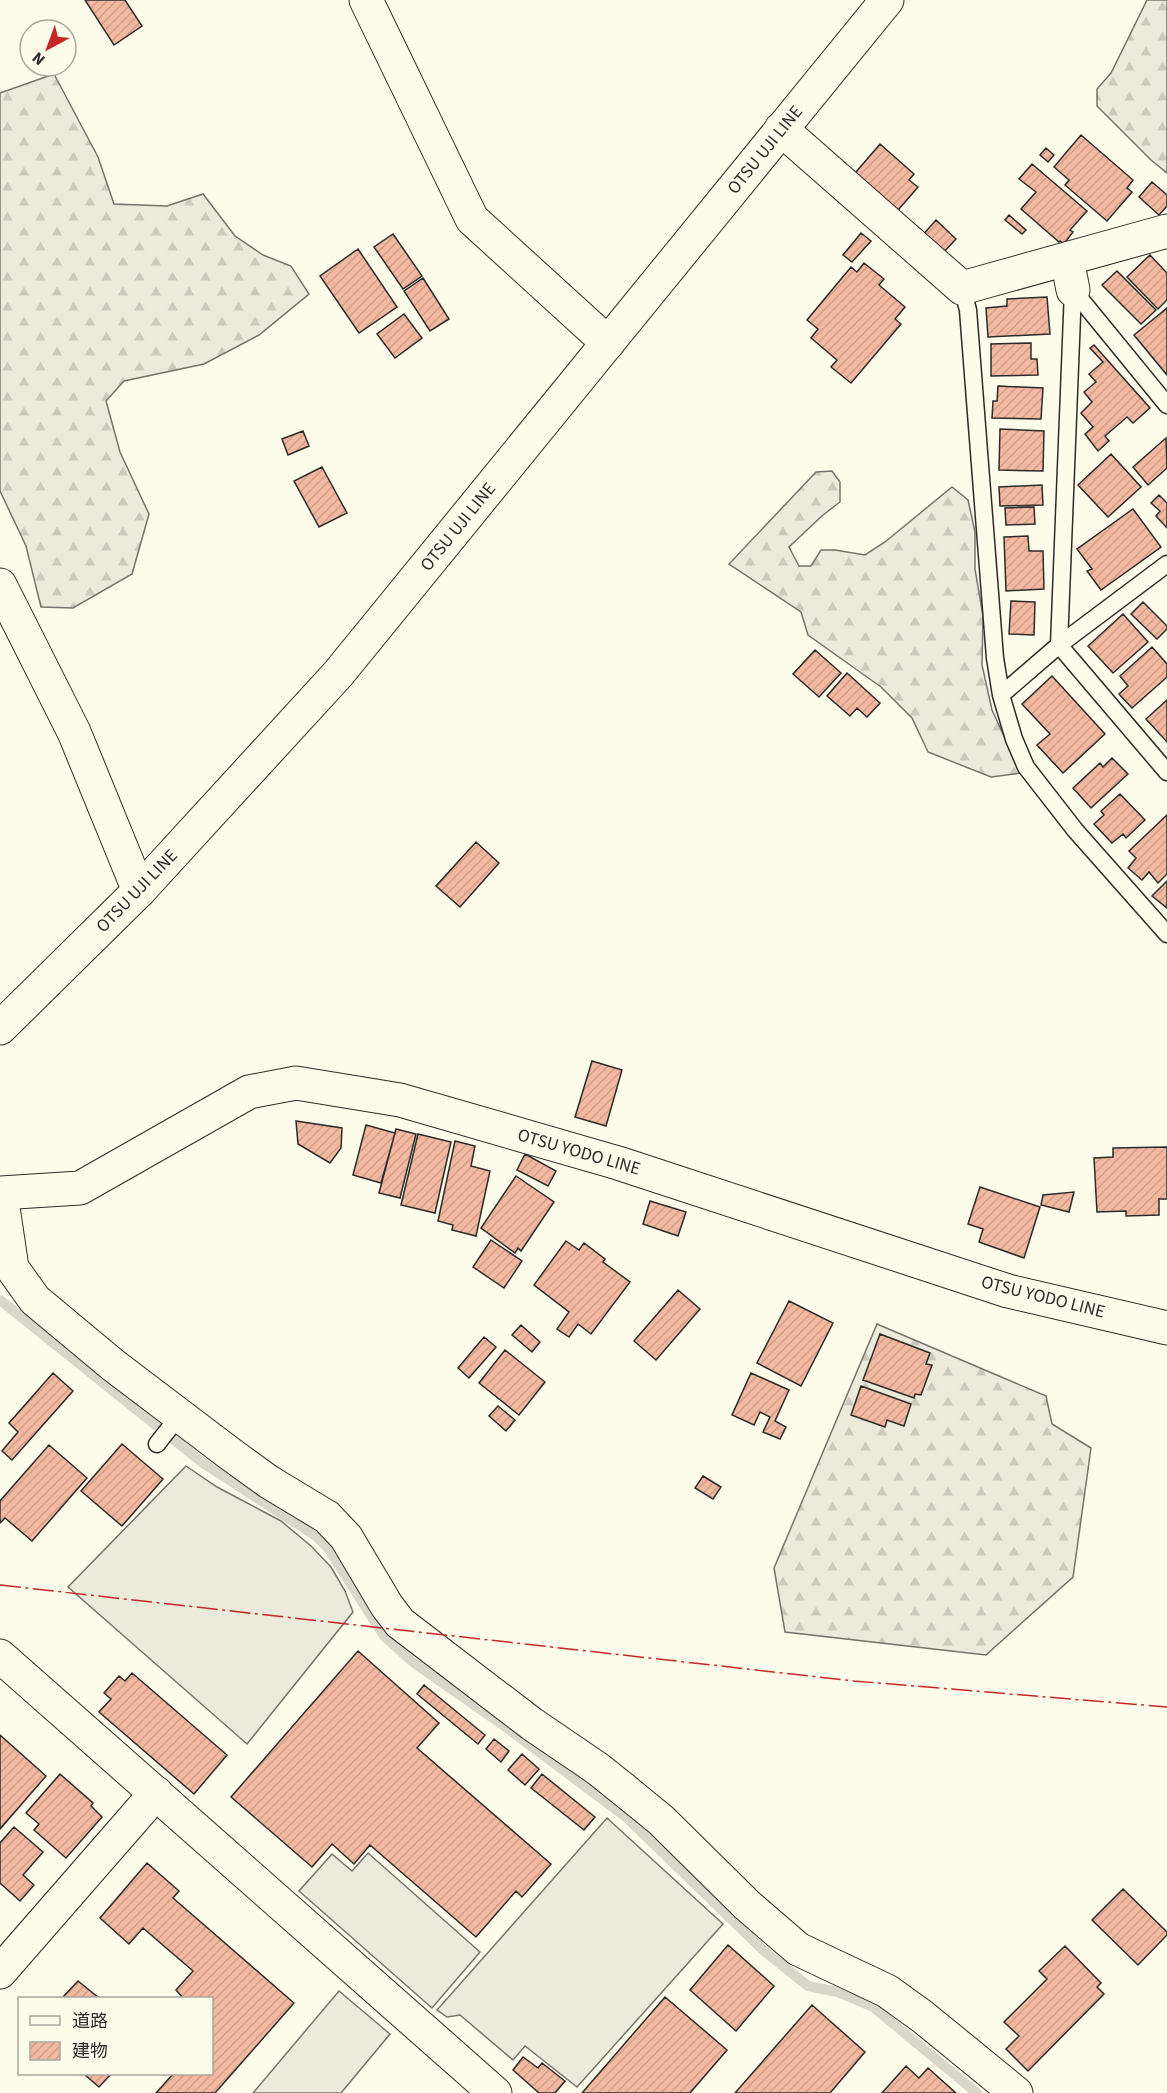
<svg xmlns="http://www.w3.org/2000/svg" width="1167" height="2093" viewBox="0 0 1167 2093" font-family="'Source Sans 3','Noto Sans JP',sans-serif">
	<defs>
		<pattern id="forest-firs" width="22" height="20" patternUnits="userSpaceOnUse" patternTransform="scale(1.5)"><rect width="22" height="20" fill="#ecebdb"/><path d="M5 1l3.5 6h-7zM16 11l3.5 6h-7z" fill="#cbcabc"/></pattern>
		<pattern id="building-hatch" width="6" height="6" patternUnits="userSpaceOnUse" patternTransform="scale(1.5)"><rect width="6" height="6" fill="#f2b8a0"/><path d="M-1 1l2-2M0 6l6-6M5 7l2-2" fill="none" stroke="#d09e8a"/></pattern>
	</defs>
	<rect width="100%" height="100%" fill="#fdfbea"/>
	<path fill="url(#forest-firs)" stroke="#74746e" stroke-width="1.5" d="M1147,0H1167V173L1151,160L1097,106V89L1111,73Z
		M54,74L98,157L114,204L167,206L203,194L235,236L263,255L291,266L309,294L259,335L204,364L124,381L106,401L120,452L149,514L132,574L73,608L41,607L26,546L0,491V93Z
		M832,471L840,482V502L823,515L789,547L799,566H811L821,550H835L865,555L885,542L952,487L968,500L975,532V569L983,616L982,665L992,710L1021,773L991,777L928,752L912,718L881,687L808,635L801,612L729,564L816,472Z
		M877,1324L1046,1396L1052,1424L1091,1448L1073,1577L986,1655L785,1632L774,1568Z"/>
	<path fill="#eceadb" stroke="#74746e" stroke-width="1.5" d="M186,1466L217,1487L281,1521L311,1546L331,1567L345,1591L353,1612L247,1744L68,1587Z
		M607,1818L723,1924L577,2087L525,2046L513,2060L460,2015L447,2017L437,2010Z
		M368,1853L480,1952L432,2008L299,1891L332,1854L352,1871Z
		M339,1991L390,2034L341,2093H253Z"/>
	<g fill="none" stroke-linecap="round" stroke-linejoin="round">
		<path stroke="#d8d7c9" stroke-width="10" d="M0,1300L203,1463L316,1536L328,1548L384,1636L414,1663L507,1728L626,1817L764,1951L808,1986L837,1992L873,2007L977,2093"/>
	</g>
	<path fill="url(#building-hatch)" stroke="#2b2b2b" stroke-width="1.5" d="M85,0H125L142,26L114,45Z
		M1081,135L1133,180L1127,188L1132,192L1107,221L1065,185L1069,180L1054,167Z
		M880,144L914,174L909,180L918,187L893,216L850,179Z
		M1046,148L1054,155L1048,162L1040,155Z
		M1032,164L1087,211L1070,230L1073,232L1064,244L1060,241L1059,242L1021,209L1036,192L1019,179Z
		M1152,182L1167,195V206L1159,215L1139,197Z
		M1009,215L1026,230L1022,234L1005,220Z
		M936,220L956,239L941,255L921,237Z
		M861,233L871,241L852,262L843,255Z
		M393,234L422,276L403,289L374,247Z
		M358,249L397,307L359,333L320,276Z
		M1150,255L1167,273V300L1158,309L1127,277Z
		M864,263L884,279L879,285L905,307L895,319L901,324L851,383L831,367L837,360L811,338L818,329L807,320L851,267L857,272Z
		M1117,271L1156,310L1141,324L1102,285Z
		M423,278L449,319L430,331L404,291Z
		M1047,297L1050,334L988,337L986,308L1007,306V299Z
		M1167,308V375L1134,335Z
		M404,314L422,338L395,358L377,334Z
		M1031,343V359H1037L1038,375L991,376V344Z
		M1094,345L1150,408L1133,423L1127,417L1105,436L1109,441L1098,451L1085,434L1093,427L1081,413L1092,402L1084,392L1096,382L1089,374L1103,362L1090,348Z
		M998,386L1043,388L1041,419L992,418L993,401H997Z
		M1000,429L1044,431L1043,471L999,470Z
		M303,431L309,446L288,455L282,439Z
		M1166,438L1167,468L1148,485L1133,467Z
		M1111,454L1141,487L1108,517L1078,485Z
		M322,467L347,513L319,527L294,481Z
		M1042,485L1043,505L1000,506L999,487Z
		M1159,495L1167,503V528L1156,516L1160,511L1151,503Z
		M1034,507L1035,524L1006,525L1005,508Z
		M1133,509L1161,547L1101,590L1087,571L1092,569L1077,549Z
		M1028,536L1029,551H1043L1044,589L1006,591L1004,537Z
		M1011,601L1035,602L1034,635L1009,634Z
		M1143,602L1167,626V629L1157,639L1131,614Z
		M1123,614L1148,642L1113,673L1088,646Z
		M1152,647L1167,664V677L1132,708L1119,694L1128,686L1120,676Z
		M815,650L841,673L819,697L793,674Z
		M847,673L880,703L867,717L857,708L850,716L827,696Z
		M1052,676L1105,734L1063,773L1037,745L1050,734L1022,704Z
		M1167,700V742L1146,719Z
		M1112,758L1128,774L1091,808L1073,788L1100,763L1103,767Z
		M1120,794L1145,820L1126,838L1123,834L1112,843L1094,824L1104,815L1101,811Z
		M1167,815V874L1158,883L1149,872L1142,880L1128,868L1136,858L1129,851Z
		M476,842L499,863L460,907L436,886Z
		M1167,881V908L1152,896Z
		M592,1061L622,1070L606,1126L575,1117Z
		M296,1121L342,1128L341,1148L330,1163L298,1144Z
		M366,1125L395,1133L381,1183L353,1175Z
		M396,1129L416,1134L400,1198L379,1193Z
		M418,1134L451,1142L435,1213L401,1205Z
		M455,1141L475,1146L471,1166L490,1171L476,1236L452,1230L453,1225L438,1221Z
		M1167,1147V1199H1159V1215L1126,1216V1211L1097,1212L1094,1158L1113,1157V1148Z
		M525,1154L556,1171L548,1186L517,1170Z
		M516,1176L554,1202L521,1251L518,1248L515,1253L481,1228Z
		M980,1187L1040,1207L1024,1258L979,1242L983,1229L968,1224Z
		M1074,1192L1069,1212L1041,1205L1043,1195Z
		M650,1201L686,1212L678,1236L643,1224Z
		M491,1240L522,1261L504,1288L473,1267Z
		M566,1241L579,1250L584,1243L605,1259L603,1262L630,1282L591,1334L578,1324L569,1337L557,1329L569,1312L534,1285Z
		M678,1290L700,1309L656,1360L634,1341Z
		M789,1301L833,1323L801,1386L757,1363Z
		M521,1325L540,1342L532,1352L512,1335Z
		M880,1334L930,1353L926,1364L932,1365L921,1395L915,1394L914,1398L863,1380Z
		M484,1337L496,1347L469,1378L458,1368Z
		M505,1350L545,1382L519,1415L479,1383Z
		M53,1373L73,1391L12,1460L2,1451L18,1432L9,1423Z
		M751,1373L789,1390L775,1421L786,1427L780,1439L763,1432L770,1417L760,1412L754,1425L732,1415Z
		M861,1386L911,1404L904,1426L887,1420L885,1427L851,1415Z
		M498,1406L515,1420L506,1431L489,1416Z
		M122,1444L163,1479L122,1526L81,1491Z
		M49,1445L87,1478L32,1541L5,1518L0,1523V1501Z
		M703,1476L721,1487L713,1499L695,1488Z
		M358,1651L439,1723L417,1748L551,1864L522,1897L516,1891L476,1937L370,1845L354,1864L332,1844L312,1867L231,1797Z
		M132,1673L227,1755L194,1794L99,1712L111,1699L104,1693L119,1676L125,1681Z
		M424,1685L485,1735L478,1744L417,1694Z
		M0,1735L46,1776L0,1829Z
		M494,1739L509,1751L501,1762L486,1749Z
		M522,1754L539,1769L525,1785L508,1770Z
		M60,1774L93,1803L91,1806L102,1817L66,1858L34,1830L39,1824L26,1813Z
		M542,1774L595,1817L584,1830L531,1788Z
		M14,1827L43,1852L23,1875L34,1885L20,1901L0,1883V1843Z
		M147,1863L179,1891L173,1898L294,2003L215,2093H156L173,2074H212V1998H183L176,1990L193,1971L143,1928L129,1944L100,1918Z
		M1123,1889L1167,1932V1935L1138,1965L1092,1920Z
		M728,1945L774,1986L736,2031L690,1990Z
		M1065,1946L1101,1983L1097,1987L1104,1994L1028,2071L1006,2049L1019,2036L1004,2022L1047,1979L1039,1971Z
		M78,1981L99,1998H62Z
		M665,1997L727,2050L690,2093H582Z
		M812,2005L865,2052L830,2093H735Z
		M523,2057L538,2068L542,2063L565,2081L555,2093H539L513,2070Z
		M906,2066L919,2078L928,2068L956,2093H882Z
		M84,2074H111L99,2087Z"/>
	<g fill="none" stroke-linecap="round" stroke-linejoin="round">
		<defs>
			<path id="lane" d="M962,288L968,310L995,658L1001,695L1014,739L1026,767L1075,830L1167,934
				M1167,405L1073,290L1059,645L1167,772
				M1001,695L1059,645L1167,564
				M157,1444L179,1416"/>
			<path id="street" d="M366,0L472,219L608,343
				M781,129L962,288L1167,231
				M1067,259L1073,290
				M0,585L74,732L139,891
				M1,1194L12,1268L35,1300L113,1365L229,1453L269,1482L327,1517L346,1537L387,1606L400,1623L532,1724L598,1769L623,1789L661,1820L747,1905L798,1949L887,1991L923,2017L1016,2093
				M0,1972L156,1793"/>
			<path id="secondary" d="M0,1656L495,2093"/>
			<path id="primary" d="M0,1028L139,891L338,674L887,0
				M0,1193L80,1188L249,1092L296,1083L400,1100L618,1163L1008,1291L1167,1328"/>
		</defs>
		<use href="#lane" stroke="#2b2b2b" stroke-width="19"/>
		<use href="#street" stroke="#2b2b2b" stroke-width="35"/>
		<use href="#secondary" stroke="#2b2b2b" stroke-width="35"/>
		<use href="#primary" stroke="#2b2b2b" stroke-width="35"/>
		<use href="#lane" stroke="#fdfbea" stroke-width="16"/>
		<use href="#street" stroke="#fdfbea" stroke-width="33"/>
		<use href="#secondary" stroke="#fdfbea" stroke-width="33"/>
		<use href="#primary" stroke="#fdfbea" stroke-width="33"/>
		<path stroke="#c62828" stroke-width="1.5" stroke-dasharray="21 4.5 3 4.5" stroke-linecap="butt" d="M0,1585L854,1681L1167,1707"/>
	</g>
	<g text-anchor="middle" dominant-baseline="central" stroke-width="4.5" stroke-linejoin="round" paint-order="stroke">
		<g font-size="18" fill="#2b2b2b" stroke="#fdfbea">
			<text transform="translate(765 150) rotate(-51)">OTSU UJI LINE</text>
			<text transform="translate(458 527) rotate(-51)">OTSU UJI LINE</text>
			<text transform="translate(137 891) rotate(-46)">OTSU UJI LINE</text>
			<text transform="translate(579 1152) rotate(16)">OTSU YODO LINE</text>
			<text transform="translate(1043 1297) rotate(14)">OTSU YODO LINE</text>
		</g>
	</g>
	<rect x="18" y="1997" width="195" height="78" fill="#fdfbea" stroke="#a9a89e" stroke-width="1.5"/>
	<rect x="30" y="2016" width="30" height="9" fill="#fdfbea" stroke="#a9a89e" stroke-width="1.5"/>
	<text x="72" y="2027" font-size="18" fill="#2b2b2b">道路</text>
	<rect x="30" y="2042" width="30" height="18" fill="url(#building-hatch)" stroke="#a9a89e" stroke-width="1.5"/>
	<text x="72" y="2057" font-size="18" fill="#2b2b2b">建物</text>
	<g transform="translate(48 48) rotate(221)"><circle r="28" fill="#fdfbea" stroke="#a9a89e" stroke-width="1.5"/>
	<path d="M0-4.5L10 22L0 15L-10 22Z" fill="#c62828"/>
	<text y="-9" font-size="16" font-weight="bold" text-anchor="middle" fill="#2b2b2b">N</text>
	</g>
</svg>
